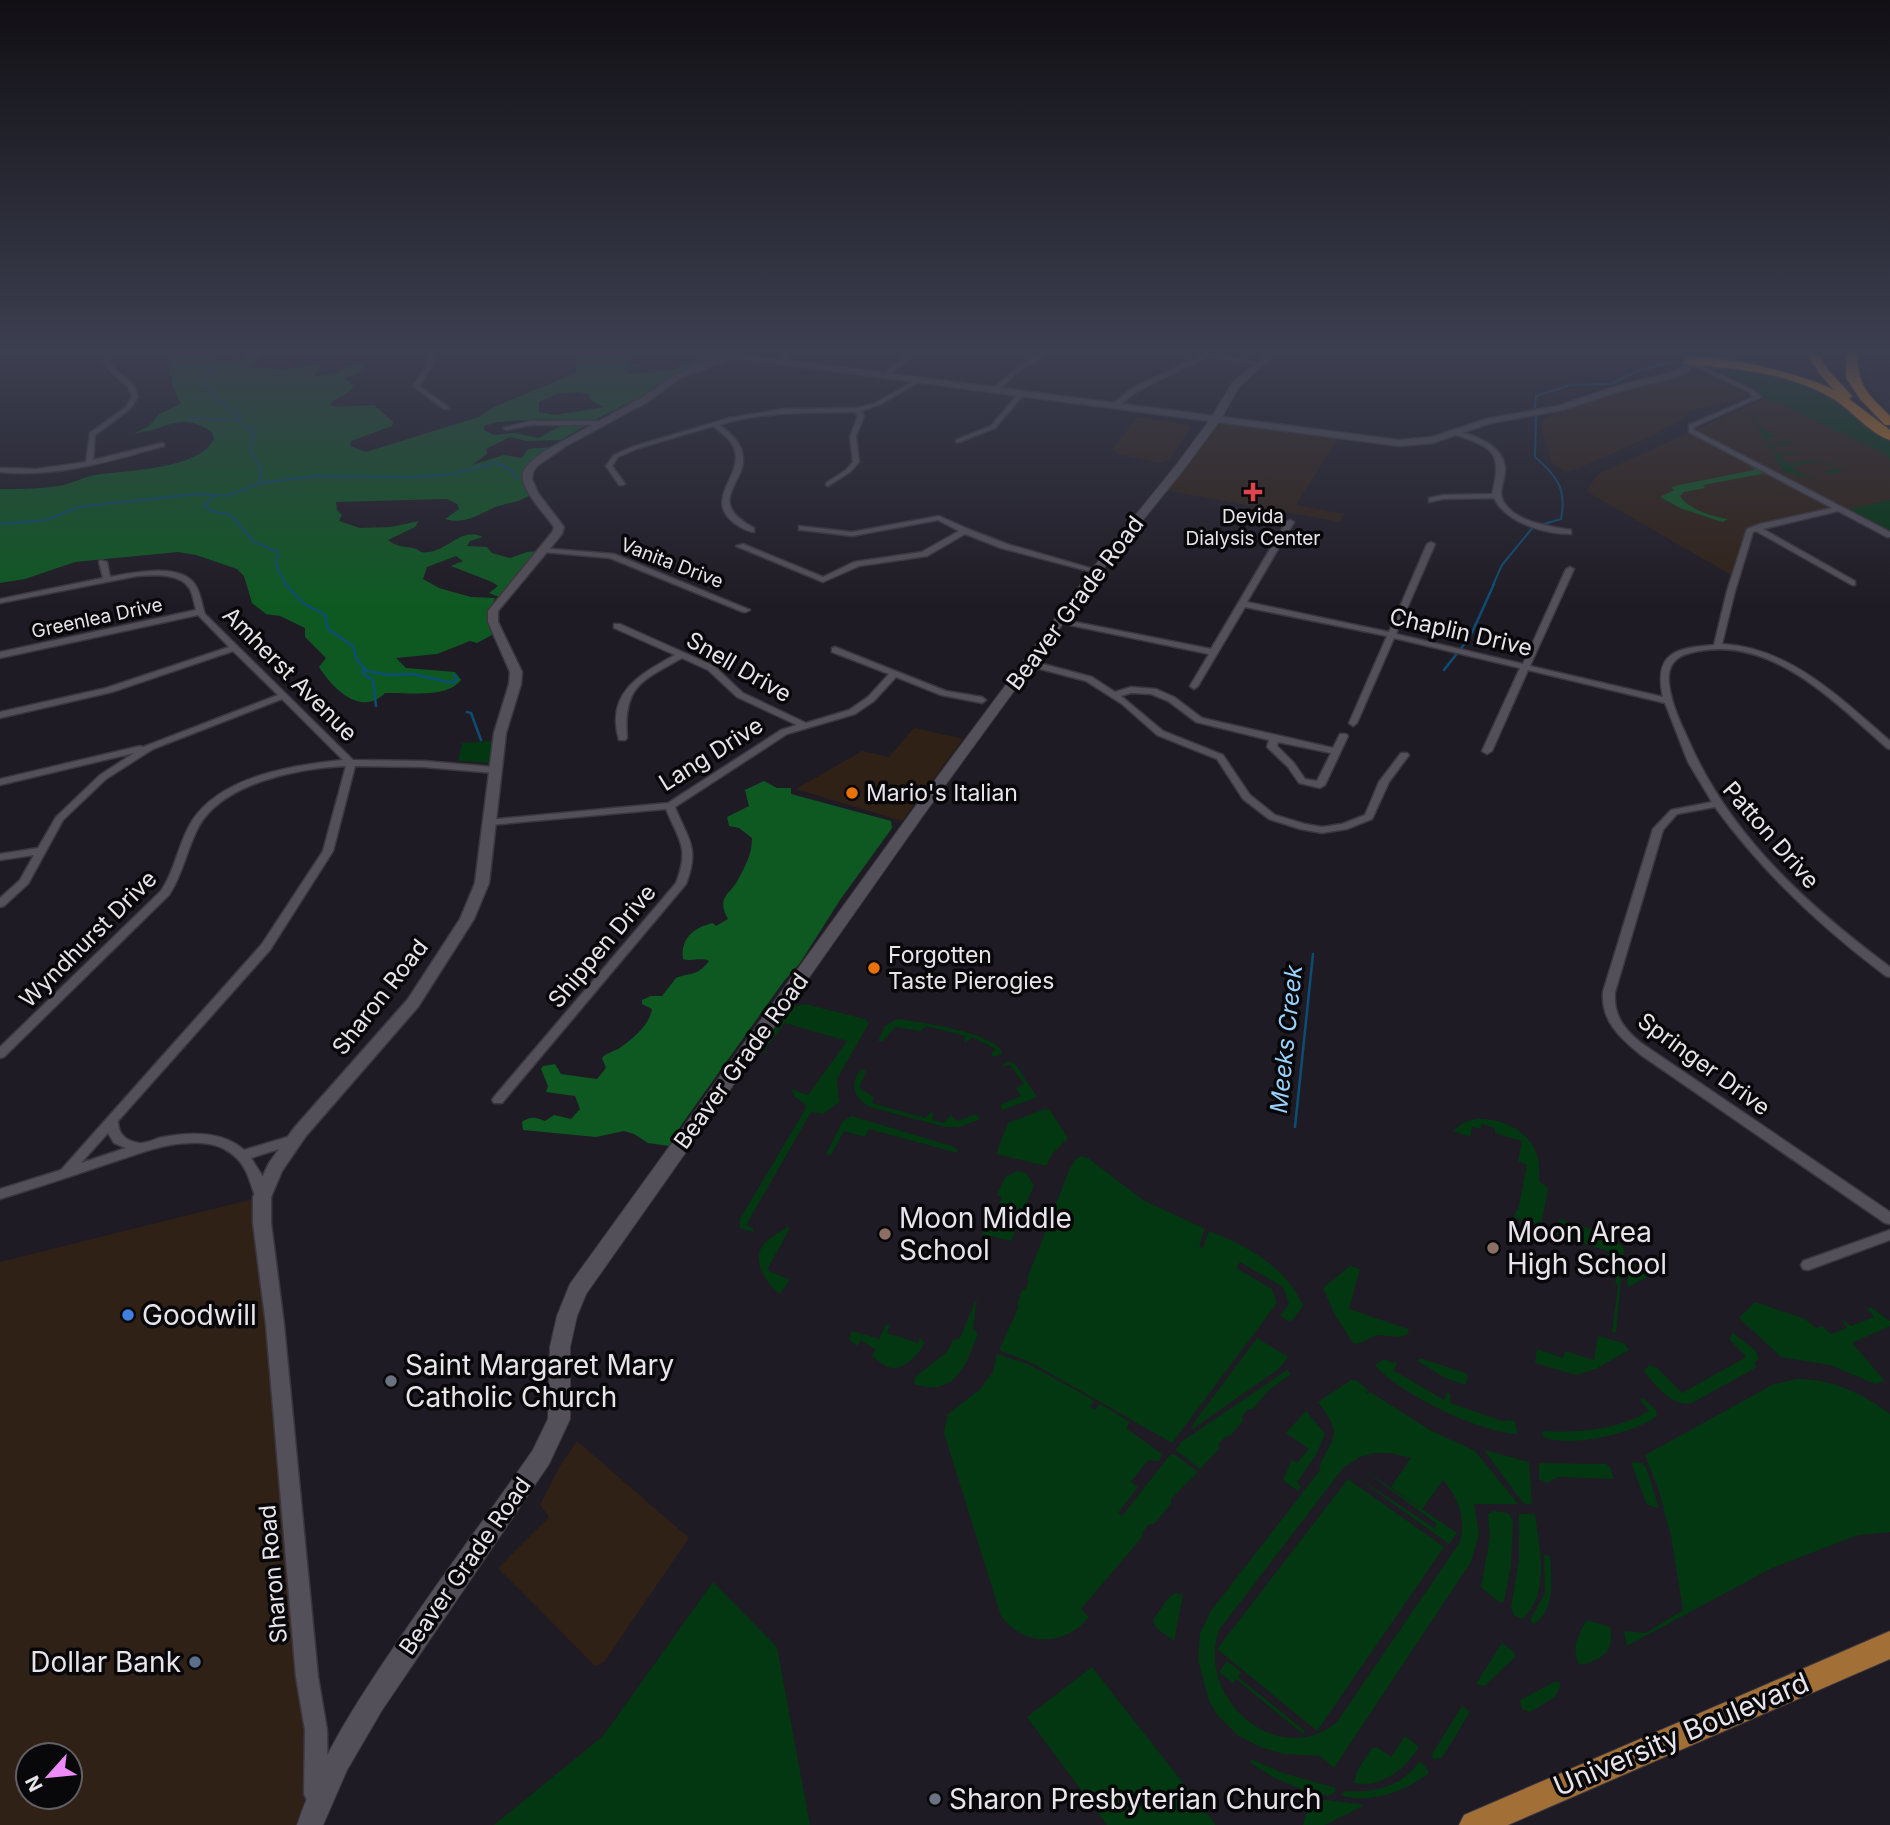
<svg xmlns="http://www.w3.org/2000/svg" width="1890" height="1825" viewBox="0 0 1890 1825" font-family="Inter,sans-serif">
	<rect width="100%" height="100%" fill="#1f1b24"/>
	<path fill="#302116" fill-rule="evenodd" d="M1681,377H1706L1744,392L1745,397L1688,412L1685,418L1649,437L1577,469L1565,472L1552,463L1541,427L1545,418L1621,391Z
		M1770,396L1890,455V501L1842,512L1772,520L1746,528L1731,575L1586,491L1598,474Z
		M1137,417L1189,425L1190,429L1170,459L1160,463L1118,454L1113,449Z
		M1231,423L1338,438L1296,505L1344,514L1340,522L1164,490L1217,425Z
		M914,728L963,739L902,821L796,789L862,751L889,757Z
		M262,1197L307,1677L310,1825H0V1262ZM28,1755H70V1797H28Z
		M577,1441L689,1538L604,1662L595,1666L498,1568L549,1517L540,1505L560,1466Z"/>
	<path fill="#292230" d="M1863,350H1890V413L1870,387Z"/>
	<path fill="#023711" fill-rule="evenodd" d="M1712,365C1752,371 1797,375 1833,397C1853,409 1871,425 1890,439V459L1883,455L1885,454L1777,402C1770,402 1758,393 1756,387L1710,368Z
		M1751,416L1756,420L1758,426L1777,437L1768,439V442L1775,446L1780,444L1778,441L1788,443L1783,440L1795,443L1772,447L1773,451L1780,454L1809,451L1778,457C1791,469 1799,460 1815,460C1824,460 1835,468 1842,472L1831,474L1824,472L1835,469L1820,461L1790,467L1812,479L1784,472Z
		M1890,500V530L1849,509Z
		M492,741L490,763L458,761L462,743Z
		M805,1004L865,1019L869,1023L837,1079L839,1102L823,1114L811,1112L746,1225L754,1229L753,1232L740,1228V1219L806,1108L805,1104L795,1097L791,1089L808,1095L847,1041L785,1023L764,1050L770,1053L755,1051L788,1006L783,1015L794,1006Z
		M897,1019C916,1021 1002,1034 1002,1054L993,1057L991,1053L996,1049L972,1037L965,1043V1036L926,1026L921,1031L895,1027L883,1041H878L885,1026Z
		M1008,1061L1015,1064L1037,1097L1003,1110L1000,1105L1021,1096L1016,1088L1024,1084L1010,1065L1001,1066Z
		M862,1069L866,1071L859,1088L874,1097L872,1103L925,1118L931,1112L934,1114L932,1120L944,1123L951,1115L957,1121L976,1114L980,1119L960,1127H945L870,1107C854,1099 848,1083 862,1069Z
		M1044,1109L1050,1110L1068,1138L1053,1153L1046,1166L996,1154L1008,1123Z
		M852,1116L952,1146L957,1149V1153L869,1129L865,1137L844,1131L831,1155L826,1154L843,1121Z
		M1475,1119C1498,1117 1527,1129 1536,1152C1540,1161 1539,1172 1539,1181L1548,1188L1541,1226L1514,1218L1516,1210H1518L1527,1165L1518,1161L1522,1141L1495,1133V1128L1482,1124L1480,1129L1472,1127L1470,1137L1453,1131L1463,1123Z
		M1081,1156L1088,1158L1143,1200L1205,1229L1199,1246L1203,1248L1209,1231C1247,1246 1286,1266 1303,1306L1291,1322L1280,1316L1289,1304L1283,1287L1240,1262L1236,1268L1272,1289L1277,1303L1172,1443L1032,1363L999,1350L1019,1306L1017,1304L1022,1290H1025L1029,1281L1027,1279L1070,1168L1075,1160Z
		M1017,1171L1026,1173L1034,1185L1011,1241L981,1234L987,1220L992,1221L1002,1197L997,1195L1005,1177Z
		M1559,1219L1608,1234L1624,1248L1616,1333L1612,1332L1618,1285L1615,1284L1616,1277L1605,1274L1608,1251L1556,1235Z
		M787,1227L790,1228L767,1270L790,1280L780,1294C767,1286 750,1258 764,1244C770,1237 780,1232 787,1227Z
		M1631,1253L1656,1272L1629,1287L1627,1284Z
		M1350,1266L1360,1269L1349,1309L1408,1329L1409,1334L1400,1337L1378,1335L1357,1344L1353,1343L1335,1315L1323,1288Z
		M977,1297L973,1329L978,1334C966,1365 955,1398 914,1384L915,1377L947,1352L953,1340L960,1338Z
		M1755,1302L1805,1319L1816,1328L1822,1326L1831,1334L1847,1328L1841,1318L1851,1326L1874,1317L1867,1309L1871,1307L1890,1321V1326L1852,1343L1885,1381L1875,1384L1830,1365L1781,1357L1739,1318Z
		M886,1324L890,1325L887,1333L918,1343L920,1338L924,1342C923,1352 902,1371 891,1368C884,1366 877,1360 872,1356L876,1350L861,1340L857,1346L849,1339L852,1331L879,1339Z
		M1733,1333L1756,1351L1759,1359L1754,1363L1757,1367L1692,1403C1673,1408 1655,1385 1644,1371L1649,1365L1656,1367L1682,1393L1746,1357L1729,1339Z
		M1598,1336L1624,1343L1629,1350L1596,1369L1576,1375L1535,1363L1537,1349L1563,1358L1565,1351L1594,1360Z
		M1257,1338L1288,1357L1279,1369L1191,1430L1195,1421Z
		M997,1354L1028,1364L1092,1399L1094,1402L1090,1407L1095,1410L1100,1404L1130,1422L1126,1428L1162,1454L1159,1461L1148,1460L1131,1482L1138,1487L1118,1513L1122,1516L1170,1455L1174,1454L1198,1472L1171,1499V1504L1154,1524H1149L1142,1533L1143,1536L1081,1609L1089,1617C1065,1646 1025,1648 1001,1616L944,1433L947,1415L980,1389L993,1372Z
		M1420,1358L1468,1374L1466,1385L1445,1378L1418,1361Z
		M1385,1359L1393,1363L1396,1361L1397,1364L1393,1370L1444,1400L1447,1393H1450V1403L1505,1422L1506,1420L1515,1421L1517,1434C1476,1431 1405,1396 1376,1367V1364Z
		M1287,1370L1291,1374L1268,1391L1253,1409H1248L1242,1417L1243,1421L1230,1436L1225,1437L1218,1445L1220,1448L1200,1469L1176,1450L1181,1442Z
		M1797,1379C1832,1379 1862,1393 1890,1414V1532L1858,1535L1772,1568L1627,1646L1624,1631L1646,1633L1683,1610L1671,1536L1658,1488L1645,1455L1774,1384Z
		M1351,1380H1356L1368,1390L1366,1394L1370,1392L1430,1430L1475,1451L1518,1504H1474L1479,1534L1471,1562L1334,1768L1320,1756L1284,1754L1260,1747L1239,1736L1218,1716L1209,1701L1198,1660L1200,1634L1210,1612L1321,1469L1319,1467C1336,1432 1342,1435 1318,1402ZM1374,1453H1390L1411,1458L1391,1487L1422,1509L1443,1480C1459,1499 1466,1518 1460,1542L1337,1722C1278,1771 1195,1698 1219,1630L1343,1468L1360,1457Z
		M1643,1398L1656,1410L1657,1416C1634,1434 1570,1448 1543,1437L1542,1431C1579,1433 1617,1430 1649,1411L1640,1400Z
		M1306,1411L1325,1434L1316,1455L1297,1482L1301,1487L1298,1491L1283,1480L1292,1460L1297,1463L1309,1449L1286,1433Z
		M1484,1450L1529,1462L1532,1505L1523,1503Z
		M1631,1462L1642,1463L1646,1467L1659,1508L1647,1505Z
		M1539,1463L1606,1464L1610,1467L1614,1479L1558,1477L1547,1483L1539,1479Z
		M1357,1465L1457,1533L1449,1544L1351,1473L1434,1528L1437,1524Z
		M1348,1479L1444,1547L1317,1731L1217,1649Z
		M1494,1511L1508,1513L1513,1521L1511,1566L1504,1601L1500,1603L1481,1587L1490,1537L1488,1514Z
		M1519,1514H1535C1539,1547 1551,1595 1522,1619L1514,1615L1511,1607L1519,1559Z
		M1544,1555L1550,1556C1551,1579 1556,1610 1534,1624L1530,1620L1545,1593Z
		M713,1582L777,1647L810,1825H494L603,1736Z
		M1176,1593L1183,1595L1174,1641L1156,1628L1153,1620L1169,1597Z
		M1587,1620L1610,1627C1615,1652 1602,1660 1580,1665C1570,1650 1578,1634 1587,1620Z
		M1502,1643L1514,1652L1515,1657L1485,1686L1476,1684Z
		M1227,1661L1241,1672L1238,1677L1305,1731L1303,1734L1236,1679L1233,1683L1219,1672Z
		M1092,1667L1216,1825H1107L1027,1717Z
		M1554,1682H1559L1561,1685L1555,1697L1530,1712L1522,1709L1520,1700Z
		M1462,1706L1470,1712L1442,1758L1434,1759L1431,1756Z
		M1405,1736L1419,1747C1405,1769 1381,1789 1354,1783L1358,1769L1372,1748L1377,1747L1391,1757Z
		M1251,1759L1283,1773L1336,1788L1335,1792L1328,1796C1300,1790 1274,1780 1251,1763Z
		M1420,1761L1428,1770V1774C1405,1791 1370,1805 1341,1795L1345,1791C1375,1793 1401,1787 1420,1761Z
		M1309,1798L1360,1804L1363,1806L1325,1825H1303Z"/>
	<path fill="#0e5922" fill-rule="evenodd" d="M150,350H205L201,354L202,357L224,361L243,356L245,350H256L260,354L252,367L284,369L318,365L319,369L315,374L317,376L338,373L347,366L359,364L363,367L359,373L345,378L354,386C348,396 335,396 330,405L336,407L374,405L393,422L392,426L351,441L350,446L366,452L479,417L492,408L576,373L577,358L573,357L574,353L629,354L631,360L626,365L641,364L627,370L626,372L630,374L670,370L711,355L721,356L677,373L648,393L592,421L544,419L497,422L484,426V430L494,435L514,433L539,438L564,424H588L561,440L527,441L510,437L486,449L487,454L472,465L504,455L522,458L528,449L551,447C531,460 511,471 530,495C519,503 505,503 493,508C478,515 463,525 445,519L459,509L457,504L447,499L336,502L337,510L342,515L339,521L360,528L391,527L419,521L415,527L388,540C397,547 402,546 413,548C419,549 420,554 428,552C448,550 463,526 483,537L470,541L467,546L487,547L492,553L510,558L527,552L538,551L499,597L489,593L498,586L492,582L451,566L463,561L456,556L427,567L423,579L439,588L471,597L495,598L487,619L492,635L477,643L470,641L437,654L396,658L406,668L455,672L461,680C447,699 406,692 385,693C361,717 333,689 319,667L326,658L305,637V628L280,616L266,614L252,603L244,576L237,569L196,555L178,552L75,562L25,579L0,583V489C20,489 45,489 64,485C75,482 84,477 95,475C126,470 199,470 214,439L212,432C178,410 167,431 135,433L149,426L159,414L181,404L171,382L173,379L170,375L168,356L153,352L118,354ZM579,392L588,394L592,401L604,407L555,415L539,412V402L559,393Z
		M1752,467L1767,473L1703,485L1705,488L1684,492L1680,496C1688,509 1713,517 1728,519L1722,522L1680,508L1660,497L1674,490L1671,487L1679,485L1754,470Z
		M764,781L777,788H791V794L891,821L892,828L840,900L800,963L784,981L682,1124L669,1146L648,1143L634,1134L624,1131L596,1137L523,1130L522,1122C530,1116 536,1117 545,1121L554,1115L571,1119L580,1109L575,1096L546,1092L548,1086L541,1069L543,1066L555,1064L561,1074L597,1079L606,1068L602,1058C607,1052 614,1052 621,1047C634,1038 650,1024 652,1009L642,1004V1000L651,996H662L676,978C691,972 697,977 709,961C702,957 691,962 683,959C680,938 695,927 713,923L716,926L728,919C716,896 729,896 738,880C745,866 752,855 752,838L739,828L729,826L727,817L749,806L745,790Z"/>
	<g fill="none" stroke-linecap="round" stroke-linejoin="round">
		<path stroke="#0c4d74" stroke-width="2" d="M1674,357L1676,350
			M214,373L205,378L201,386L209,389L214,399L225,403V408L242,416L238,419
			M1535,408L1536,396L1571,385L1611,384L1639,370L1670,363
			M1536,416L1535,457C1557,476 1567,489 1561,519L1540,525
			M189,419L238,420L245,427L257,431L251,437L253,441L250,448L261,469L260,483
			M214,496L204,506L211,511L231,515L254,542L278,552L276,566L286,585
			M0,524L46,520L76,508L94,505L197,494L226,496L260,483L314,476L415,477L453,474L495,463L508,468L518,479
			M1493,585L1502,565L1534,526"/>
		<path stroke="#0c4d74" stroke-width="2.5" d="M285,584L303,603L325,615L328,629L353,646L356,658L366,671L390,675L413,674L452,683L457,679L454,675
			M364,668L363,674L373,680L376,706
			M1444,670L1470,637L1494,584
			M467,712L471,713L481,740
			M1295,1127L1313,954"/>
		<defs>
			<path id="minor" d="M3,350H11L0,356V352Z
				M109,350H115L110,361L111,365L134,386L138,397L130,409L95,435L93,460L162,443L164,444V446C111,461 56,478 0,472V468L37,469L86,462L90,433L126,407L132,397L129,388L105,366L104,361Z
				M426,350H432L433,365L419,386L448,407V409H444L413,386L427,365Z
				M788,350H795L783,362H779V360Z
				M914,350H921L887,376H883V374Z
				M1047,350H1055L1019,371L996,392H992V390L1015,369Z
				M1206,353L1263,363L1260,365L1207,357L1136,392L1115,408L1110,407L1131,389Z
				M1687,361H1691L1753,390L1761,397L1694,427V430L1890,532V537H1887L1838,511L1763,529L1855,581V585H1852L1756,531L1753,532L1735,591L1722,644C1791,648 1841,699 1890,741V749L1887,748C1833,701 1769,632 1690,653C1673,657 1667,668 1669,684C1671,703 1680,722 1688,739C1729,835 1808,906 1890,967V977L1886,976C1821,927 1763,873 1715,807L1677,814L1663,830L1615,992C1613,1015 1624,1029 1641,1043L1890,1212V1224L1885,1223L1641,1055C1620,1038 1601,1021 1603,992L1653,829L1671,810L1712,802L1688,762L1665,703L1528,670L1492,751L1487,754L1482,751L1520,668L1394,638L1357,723L1353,726L1349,723L1387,636L1245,607L1198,686L1194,689L1190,686L1209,654L1060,623L1056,621L1060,619L1211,649L1286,522L1290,520L1294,522L1247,602L1389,632L1427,544L1431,542L1435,544L1396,634L1523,664L1566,569L1570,567L1574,569L1530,666L1663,697C1653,652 1677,648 1714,645L1727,591L1747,529L1760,524L1832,508L1689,432V425L1754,397L1749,392L1687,363Z
				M918,379L923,380L879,405L861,411L864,416L856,436L859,462L850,472L828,486L826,485V483L846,470L853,462L850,436L858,416L855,412C809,413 763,411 719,425C727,431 737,438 741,449C754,481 700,499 754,528V532C746,531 740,527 734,523C704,499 742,477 735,451C732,440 722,433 713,426L636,449L618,457L612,466L625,484L623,485H619L606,466L614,455L632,447L729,418L783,409L857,408L875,403Z
				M1018,394L1023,395L995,428L960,442H956V440L991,426Z
				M531,421H598L601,423L598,425H531L506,430L503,428Z
				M1454,432C1472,432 1503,446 1505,467C1506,481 1496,492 1505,504C1519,523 1549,526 1571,530V534C1545,534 1506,523 1494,498L1443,499L1429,502V498L1443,495L1492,494C1503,451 1493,448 1454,434Z
				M939,516L968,529L1007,544L1100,571L1096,573L1001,548L965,534L927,556L859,566L823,582L736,546L743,544L823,577L854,562L922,552L959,531L938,520L852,536L802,530H799V526L852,532Z
				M540,548L614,554L750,610L746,612H743L610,558L543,552H540Z
				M100,560L107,562L110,577C132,573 176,563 193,582C201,591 201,603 205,614L353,760L424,761L494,767L499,770L494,773L424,767L355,766L333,851L270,950L118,1121C118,1134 125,1140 138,1143C144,1144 153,1140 159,1138C188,1132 221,1130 244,1150L294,1135L298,1137L300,1140L298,1143L251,1158L263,1177L268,1197L267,1201L262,1202L257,1201C250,1184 248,1166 232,1154C221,1145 206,1142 191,1143C164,1143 138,1154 113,1162C75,1175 38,1187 0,1199V1189L61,1170L262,944L323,851L346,766C300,768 224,782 199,826C187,848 183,874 169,895L4,1057L0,1058V1047L161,891C176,869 178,843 192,821C221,776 294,765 343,760L282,699L153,749L106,779L63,820L28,884L4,906L0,907V898L20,880L34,855L0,860V854L38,848L56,817L100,775L134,753L0,785V779L140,746L143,747L278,695L233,651L112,692L0,718V712L106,688L229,647L198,615L0,658V652L196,610C194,603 193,595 190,589C180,572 153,575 137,576L0,603V599L103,578L99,562ZM108,1133L114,1143L126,1148L81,1163Z
				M614,624H620L714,666L743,693L806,723L849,710L868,697L889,674L832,652V648L835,647L946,691L982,697L986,700L982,703L941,695L896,677L874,701L855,714L787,734L675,807C688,840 700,847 686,884L502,1103H494L492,1100L494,1097L676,883C690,847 679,841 666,809L490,825L485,822L487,820L668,803L781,730L797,725L737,697L708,670L682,658C641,681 623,686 627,738L625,740H619C605,693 640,674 675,655L614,628Z
				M1028,660L1092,677L1115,692L1131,687L1156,689L1174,697L1202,718L1333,748L1340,734H1346L1348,736L1325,785L1320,788L1299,783L1288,767L1267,747L1269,740L1196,722L1168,701L1151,694L1131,693L1121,696L1163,731L1223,755L1250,795L1275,815L1305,824L1322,827L1342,824L1365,815L1379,782L1401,753H1407L1409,755L1389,782L1372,819L1347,829L1322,833L1300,829L1269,819L1243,799L1217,759L1157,735L1122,704L1086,681L1025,665L1024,663ZM1278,742L1331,753L1317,781L1305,779L1294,763L1277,746Z
				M1890,1230V1240L1808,1270L1803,1269L1801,1265L1803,1261Z"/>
			<path id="tertiary" d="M35,350H97L93,352H39Z
				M583,350L732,353L1399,440L1432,437L1486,419L1558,406L1614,387L1670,373L1682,368L1686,360L1693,362L1688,372L1676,377L1620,391L1563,410L1491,423L1433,443L1399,446L733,358L680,378L649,401L566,446L537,466L533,472L532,479L538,493L564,527L562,534L498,611V622L522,672L521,684L506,733L489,883L474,919L418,1007L306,1136L282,1171L271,1197V1223L284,1325L318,1677L327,1730L328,1794L324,1802L316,1806L308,1802L304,1794L305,1730L296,1677L266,1325L253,1223V1197L269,1163L294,1128L408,999L460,919L475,883L494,733L509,684L510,672L488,622V611L553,531L554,527C546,515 519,488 523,473C526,464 536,458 543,452L643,397L674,375L721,357L587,352Z"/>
			<path id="secondary" d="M1270,350H1280L1239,387L1221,419L1185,468L1100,573L922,817L586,1294L577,1316L570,1347V1419L549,1464L382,1710L347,1770L323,1825H297C319,1760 356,1703 394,1647C439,1580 487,1516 533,1450L548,1419L550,1347L557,1316L570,1284L912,811L1092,569L1177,464L1211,418L1232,383Z
				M1690,350H1699L1692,364L1689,365L1684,362Z"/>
			<path id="primary" d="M1890,1631V1659L1508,1825H1459L1464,1815Z"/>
			<path id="motorway" d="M1805,350H1816L1827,369L1852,396L1849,399L1890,430V440C1869,433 1852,410 1832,398C1789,373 1738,368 1689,365L1683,362C1705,347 1810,377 1834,390L1819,373Z
				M1847,350H1857C1858,387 1865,391 1890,416V425H1885L1861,400L1846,378Z"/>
		</defs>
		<use href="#minor" stroke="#3a373e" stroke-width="3"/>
		<use href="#tertiary" stroke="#3a373e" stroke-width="3"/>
		<use href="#secondary" stroke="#3a373e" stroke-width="2"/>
		<use href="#primary" stroke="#3a373e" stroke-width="2"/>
		<use href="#motorway" stroke="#3a373e" stroke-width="3"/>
		<use href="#minor" fill="#545059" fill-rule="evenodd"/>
		<use href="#tertiary" fill="#545059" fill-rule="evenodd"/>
		<use href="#secondary" fill="#545059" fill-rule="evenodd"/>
		<use href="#primary" fill="#a26f37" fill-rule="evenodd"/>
		<use href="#motorway" fill="#d68320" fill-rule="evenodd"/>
	</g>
	<linearGradient id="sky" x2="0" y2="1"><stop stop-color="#110f14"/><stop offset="0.58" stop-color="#3c3f50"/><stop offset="1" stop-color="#3c3f50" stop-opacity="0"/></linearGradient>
	<rect width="1890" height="606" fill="url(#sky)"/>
	<path fill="#e0444e" stroke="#08070a" stroke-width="2.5" d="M1249.5 481.5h7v7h7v7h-7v7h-7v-7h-7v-7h7z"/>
	<g fill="#e8710a" stroke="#08070a" stroke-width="2.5">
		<circle cx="852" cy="793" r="7"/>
		<circle cx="874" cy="968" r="7"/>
	</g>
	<g fill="#8d6e63" stroke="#08070a" stroke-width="2.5">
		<circle cx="885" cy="1234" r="7"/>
		<circle cx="1493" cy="1248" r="7"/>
	</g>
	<circle fill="#3f7fe0" stroke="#08070a" stroke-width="2.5" cx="128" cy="1315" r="7"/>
	<g fill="#6b7280" stroke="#08070a" stroke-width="2.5">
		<circle cx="391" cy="1381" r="7"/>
		<circle cx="935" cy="1799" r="7"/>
	</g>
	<circle fill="#5c6f8a" stroke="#08070a" stroke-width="2.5" cx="195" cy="1662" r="7"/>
	<g text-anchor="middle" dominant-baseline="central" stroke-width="7" stroke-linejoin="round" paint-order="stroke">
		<g font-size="19" fill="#e7e4ea" stroke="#08070a">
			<text x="1253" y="516">Devida<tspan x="1253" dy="22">Dialysis Center</tspan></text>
		</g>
		<g font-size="19" fill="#e7e4ea" stroke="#08070a">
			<text transform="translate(672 563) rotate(21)">Vanita Drive</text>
			<text transform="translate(97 618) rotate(-12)">Greenlea Drive</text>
		</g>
		<g font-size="23" fill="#e7e4ea" stroke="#08070a">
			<text transform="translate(1075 603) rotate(-53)">Beaver Grade Road</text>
			<text transform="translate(1461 632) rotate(13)">Chaplin Drive</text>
			<text transform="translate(739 667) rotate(30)">Snell Drive</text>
			<text transform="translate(290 674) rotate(45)">Amherst Avenue</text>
			<text transform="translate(711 754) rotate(-32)">Lang Drive</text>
			<text transform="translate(1771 835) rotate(49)">Patton Drive</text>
			<text transform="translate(88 939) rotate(-45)">Wyndhurst Drive</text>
			<text transform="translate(602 946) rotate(-50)">Shippen Drive</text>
			<text transform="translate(380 997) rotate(-52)">Sharon Road</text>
			<text transform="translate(741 1061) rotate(-54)">Beaver Grade Road</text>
			<text transform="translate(1704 1064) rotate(36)">Springer Drive</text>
			<text transform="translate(465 1566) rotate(-55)">Beaver Grade Road</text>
			<text transform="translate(273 1574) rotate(-95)">Sharon Road</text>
		</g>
		<g font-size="23" fill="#e7e4ea" stroke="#08070a" text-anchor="start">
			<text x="866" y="793">Mario's Italian</text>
			<text x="888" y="955">Forgotten<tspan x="888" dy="26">Taste Pierogies</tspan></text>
		</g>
		<g font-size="24" font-style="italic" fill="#99d2fe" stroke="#08070a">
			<text transform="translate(1286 1039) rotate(-84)">Meeks Creek</text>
		</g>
		<g font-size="28" fill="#e7e4ea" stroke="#08070a" text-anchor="start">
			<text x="899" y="1218">Moon Middle<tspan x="899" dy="32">School</tspan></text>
			<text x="1507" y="1232">Moon Area<tspan x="1507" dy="32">High School</tspan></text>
			<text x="142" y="1315">Goodwill</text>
			<text x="405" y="1365">Saint Margaret Mary<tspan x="405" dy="32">Catholic Church</tspan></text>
			<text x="181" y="1662" text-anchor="end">Dollar Bank</text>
			<text x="949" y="1799">Sharon Presbyterian Church</text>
		</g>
		<g font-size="28" fill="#e7e4ea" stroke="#08070a">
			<text transform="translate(1681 1734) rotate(-23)">University Boulevard</text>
		</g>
	</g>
	<g transform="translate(49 1776) rotate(243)"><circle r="33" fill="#08070a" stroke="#615f64" stroke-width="2"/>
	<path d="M0-5L12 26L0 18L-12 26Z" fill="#ed8cf9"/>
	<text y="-10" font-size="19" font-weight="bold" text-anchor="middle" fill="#e7e4ea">N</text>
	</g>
</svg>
